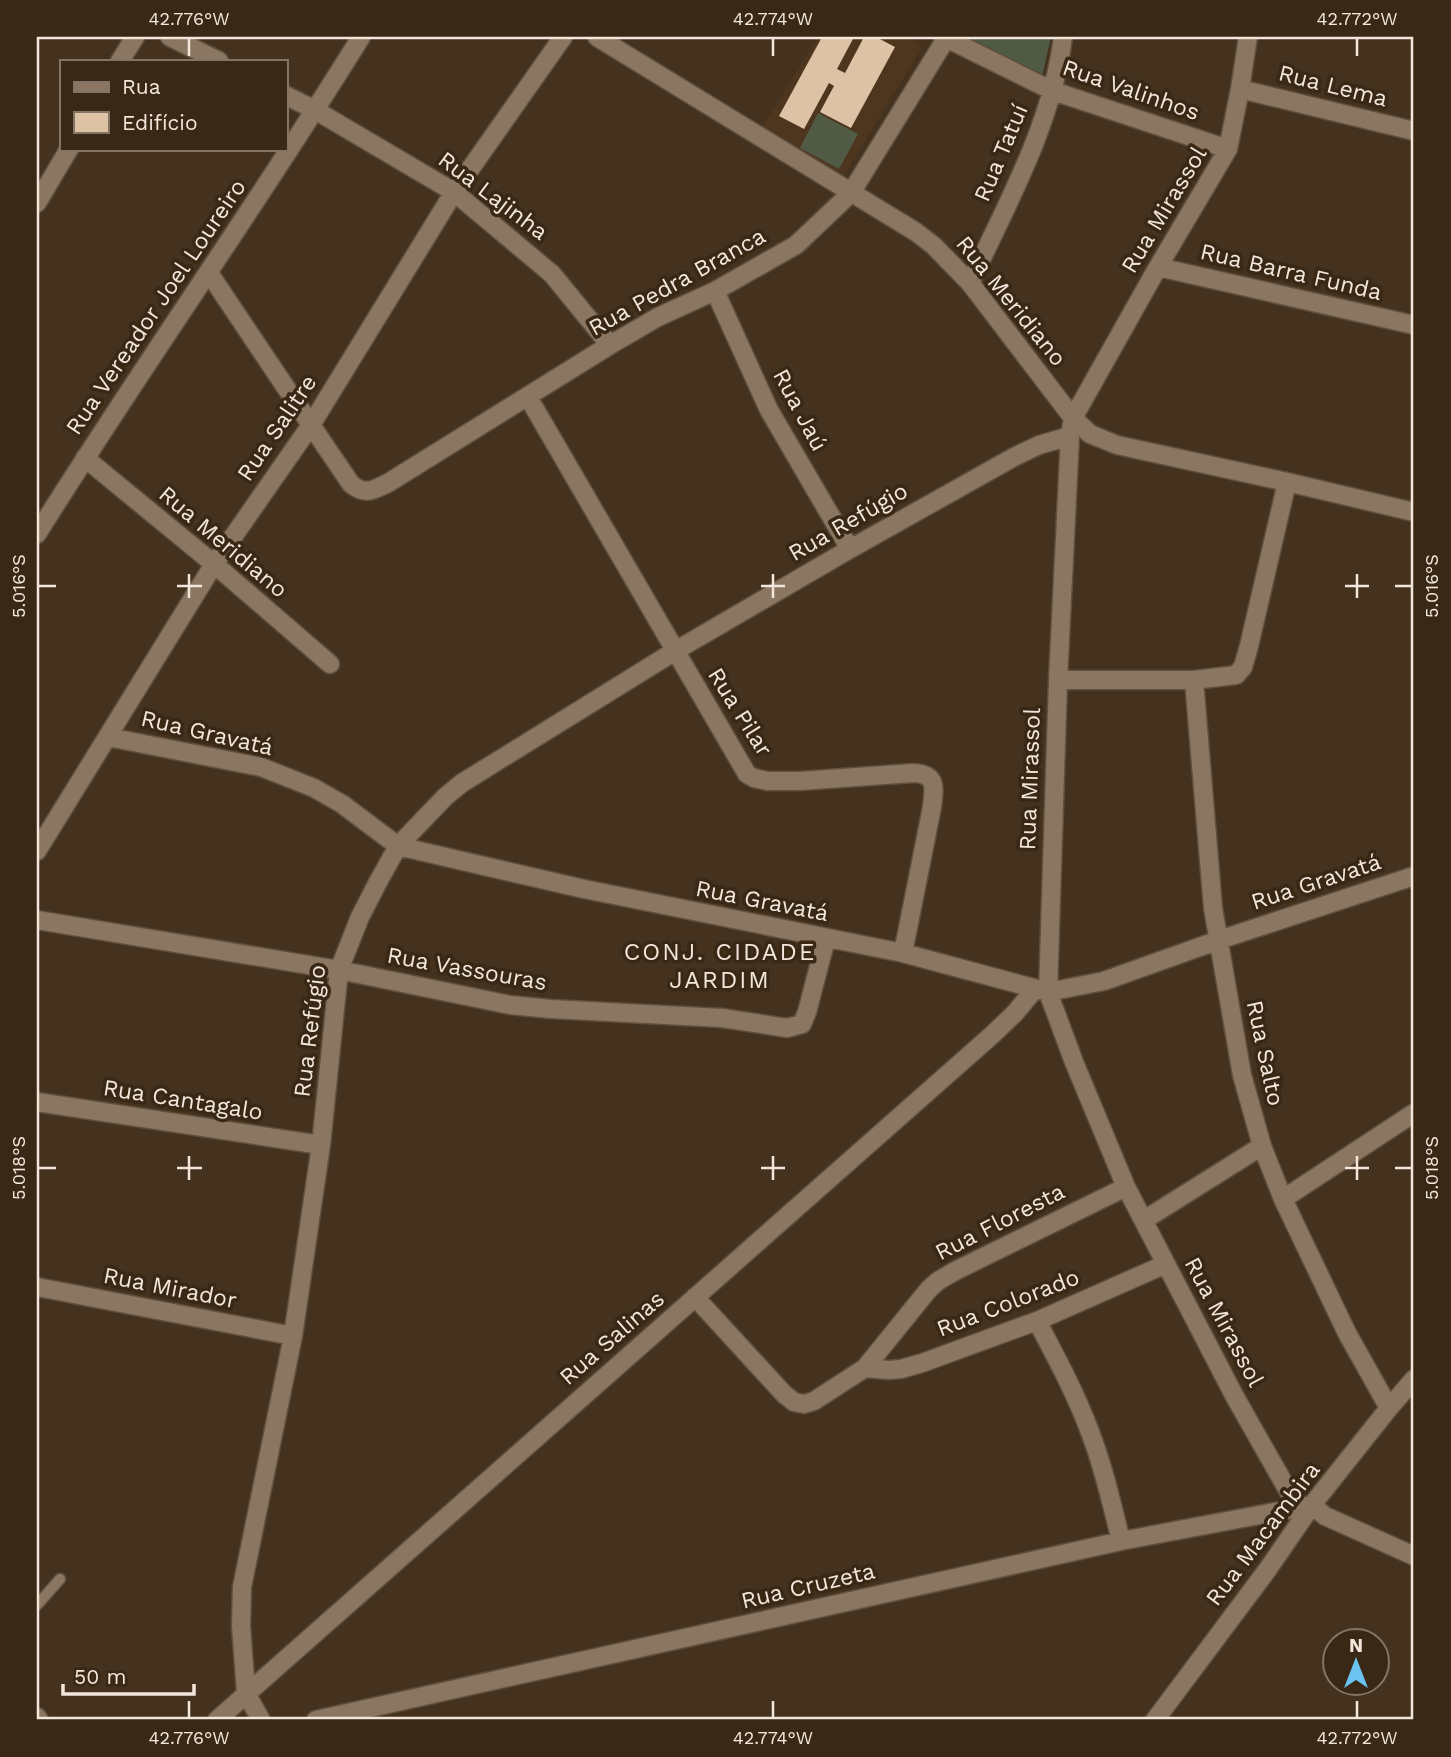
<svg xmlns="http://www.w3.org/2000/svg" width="1451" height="1757" viewBox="0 0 1451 1757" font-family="'Work Sans',sans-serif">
	<rect width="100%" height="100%" fill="#44321f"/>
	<path fill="#4d361d" d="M818,37H907L923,46L843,177L762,128Z"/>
	<path fill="#505a44" d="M956,37H1051L1041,81Z
		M818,113L858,134L839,169L800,148Z"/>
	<path fill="#ddc2a5" d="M822,37H854L837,69L845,73L864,37H876L895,47L851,128L820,112L834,86L829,83L804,129L779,116Z"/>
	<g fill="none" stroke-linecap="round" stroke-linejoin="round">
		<defs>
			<path id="service" d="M37,1605L60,1579"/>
			<path id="minor" d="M170,37L219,61
				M944,37L1053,91L1228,149
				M1248,37L1240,89L1228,149L1158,267L1073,418L1070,436L1058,680L1048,992L1074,1062L1126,1187L1235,1397L1298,1508
				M120,61L135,37
				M1240,89L1414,131
				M285,95L315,110L454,192L552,274L610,345
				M37,203L69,149
				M1158,267L1414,325
				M209,273L311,425L351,484C366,496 373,490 388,483L610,345L658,317L715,291L796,245L851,193L947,37
				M970,283C1007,204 1052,124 1063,37
				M715,291L769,410L850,549
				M528,397L747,774L754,778L767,781H800L913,773C938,774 934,788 932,807L903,953
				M85,458L214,564L330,664
				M1058,680H1194L1236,675L1243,667L1249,646L1287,482
				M1194,680L1213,908L1242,1075L1262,1146L1283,1199L1347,1333L1389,1408
				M108,737L261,767L314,788L342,804L398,846L584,889L903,953L1048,992L1104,981L1219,940L1414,876
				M37,851L214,564L311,425L454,192L563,37
				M37,920L339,970L510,1005L551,1009L722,1018L787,1028L802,1024L807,1012L826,939
				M37,1102L321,1145
				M1283,1199L1414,1113
				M1144,1220L1262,1146
				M37,1287L293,1336
				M695,1297L784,1394L794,1402L804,1404L814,1401L865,1368L929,1289L938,1281L955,1271L1126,1187
				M1037,1321C1056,1357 1076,1394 1090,1432C1104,1468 1112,1505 1121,1541
				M865,1368L889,1370L901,1369L922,1363L1037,1321L1166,1264
				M1312,1505L1325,1516L1414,1556
				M37,1717L39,1720
				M217,1720L992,1035L1015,1013L1035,989
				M261,1720L246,1693L241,1626L242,1587L293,1336L321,1145L339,970L360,917L378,882L398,846L445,797L462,783L675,651L850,549L1014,457L1039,445L1070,436
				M316,1720L1121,1541L1312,1505
				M1155,1720L1268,1569L1312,1505L1389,1408L1414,1379"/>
			<path id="tertiary" d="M597,37L916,232L934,246L970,283L1073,418L1090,434L1117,445L1287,482L1414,512
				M37,534C142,366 257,205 361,37"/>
		</defs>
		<use href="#service" stroke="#5e4f3e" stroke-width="13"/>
		<use href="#minor" stroke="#5e4f3e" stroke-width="21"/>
		<use href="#tertiary" stroke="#5e4f3e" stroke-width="21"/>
		<use href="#service" stroke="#8a7661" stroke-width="10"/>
		<use href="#minor" stroke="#8a7661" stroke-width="18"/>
		<use href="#tertiary" stroke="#8a7661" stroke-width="18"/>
	</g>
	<path fill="none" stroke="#f3e7dc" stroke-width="2.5" d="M189,38V56M773,38V56M1357,38V56M189,574V598M773,574V598M1357,574V598M38,586H56M177,586H202M761,586H785M1345,586H1369M1395,586H1412M189,1156V1180M773,1156V1180M1357,1156V1180M38,1168H56M177,1168H202M761,1168H785M1345,1168H1369M1395,1168H1412M189,1701V1718M773,1701V1718M1357,1701V1718"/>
	<g text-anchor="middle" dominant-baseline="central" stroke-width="7" stroke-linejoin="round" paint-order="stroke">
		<g font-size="23" fill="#f3e7dc" stroke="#392815">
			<text transform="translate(1333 86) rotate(14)">Rua Lema</text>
			<text transform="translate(1131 90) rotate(19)">Rua Valinhos</text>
			<text transform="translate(1001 153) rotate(-67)">Rua Tatuí</text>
			<text transform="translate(493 196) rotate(37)">Rua Lajinha</text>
			<text transform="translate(1164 210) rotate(-59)">Rua Mirassol</text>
			<text transform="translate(1291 272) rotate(13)">Rua Barra Funda</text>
			<text transform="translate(677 282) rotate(-29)">Rua Pedra Branca</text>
			<text transform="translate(1011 301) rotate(51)">Rua Meridiano</text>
			<text transform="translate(156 307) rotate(-56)">Rua Vereador Joel Loureiro</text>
			<text transform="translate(800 410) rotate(62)">Rua Jaú</text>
			<text transform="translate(277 428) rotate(-56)">Rua Salitre</text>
			<text transform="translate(848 522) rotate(-30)">Rua Refúgio</text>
			<text transform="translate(223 542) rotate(40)">Rua Meridiano</text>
			<text transform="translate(740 712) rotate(58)">Rua Pilar</text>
			<text transform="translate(207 733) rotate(13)">Rua Gravatá</text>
			<text transform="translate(1030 779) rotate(-88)">Rua Mirassol</text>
			<text transform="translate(1316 882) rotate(-18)">Rua Gravatá</text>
			<text transform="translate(762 901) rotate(11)">Rua Gravatá</text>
			<text transform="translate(467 969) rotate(10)">Rua Vassouras</text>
			<text transform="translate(310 1031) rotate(-83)">Rua Refúgio</text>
			<text transform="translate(1265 1053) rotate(78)">Rua Salto</text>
			<text transform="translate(183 1100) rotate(9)">Rua Cantagalo</text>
			<text transform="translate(1000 1222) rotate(-27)">Rua Floresta</text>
			<text transform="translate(170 1288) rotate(11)">Rua Mirador</text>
			<text transform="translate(1008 1303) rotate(-21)">Rua Colorado</text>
			<text transform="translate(1224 1322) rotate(62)">Rua Mirassol</text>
			<text transform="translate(612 1338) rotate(-41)">Rua Salinas</text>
			<text transform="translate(1263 1534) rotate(-53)">Rua Macambira</text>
			<text transform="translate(808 1586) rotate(-13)">Rua Cruzeta</text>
		</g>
		<g font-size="24" letter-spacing="2" fill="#f3e7dc" stroke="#392815">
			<text x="720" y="952">CONJ. CIDADE<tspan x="720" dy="28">JARDIM</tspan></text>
		</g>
	</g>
	<rect width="1451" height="1757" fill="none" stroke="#392815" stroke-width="77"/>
	<rect x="60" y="60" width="228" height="91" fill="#392815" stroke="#837465" stroke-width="2"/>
	<rect x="74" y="82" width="35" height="10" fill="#8a7661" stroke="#837465" stroke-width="2"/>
	<text x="122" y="94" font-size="21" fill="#f3e7dc">Rua</text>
	<rect x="74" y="112" width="35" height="21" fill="#ddc2a5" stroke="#837465" stroke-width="2"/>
	<text x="122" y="130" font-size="21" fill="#f3e7dc">Edifício</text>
	<g transform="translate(1356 1662)"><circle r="33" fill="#392815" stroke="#837465" stroke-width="2"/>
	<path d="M0-5L12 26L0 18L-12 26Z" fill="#6ac3f1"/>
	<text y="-10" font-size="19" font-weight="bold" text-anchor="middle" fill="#f3e7dc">N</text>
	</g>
	<path d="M63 1684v10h131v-10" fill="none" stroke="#f3e7dc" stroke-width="3.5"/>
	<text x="74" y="1684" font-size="21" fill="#f3e7dc" stroke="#392815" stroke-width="5" paint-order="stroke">50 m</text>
	<rect x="38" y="38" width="1374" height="1680" fill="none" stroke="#f3e7dc" stroke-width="2.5"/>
	<g font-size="18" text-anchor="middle" fill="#f3e7dc">
		<text x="189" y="25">42.776°W</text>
		<text x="773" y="25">42.774°W</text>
		<text x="1357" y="25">42.772°W</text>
		<text transform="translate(19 586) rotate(-90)" y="6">5.016°S</text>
		<text transform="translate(1432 586) rotate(-90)" y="6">5.016°S</text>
		<text transform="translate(19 1168) rotate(-90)" y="6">5.018°S</text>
		<text transform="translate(1432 1168) rotate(-90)" y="6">5.018°S</text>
		<text x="189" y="1744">42.776°W</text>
		<text x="773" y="1744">42.774°W</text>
		<text x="1357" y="1744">42.772°W</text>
	</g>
</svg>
